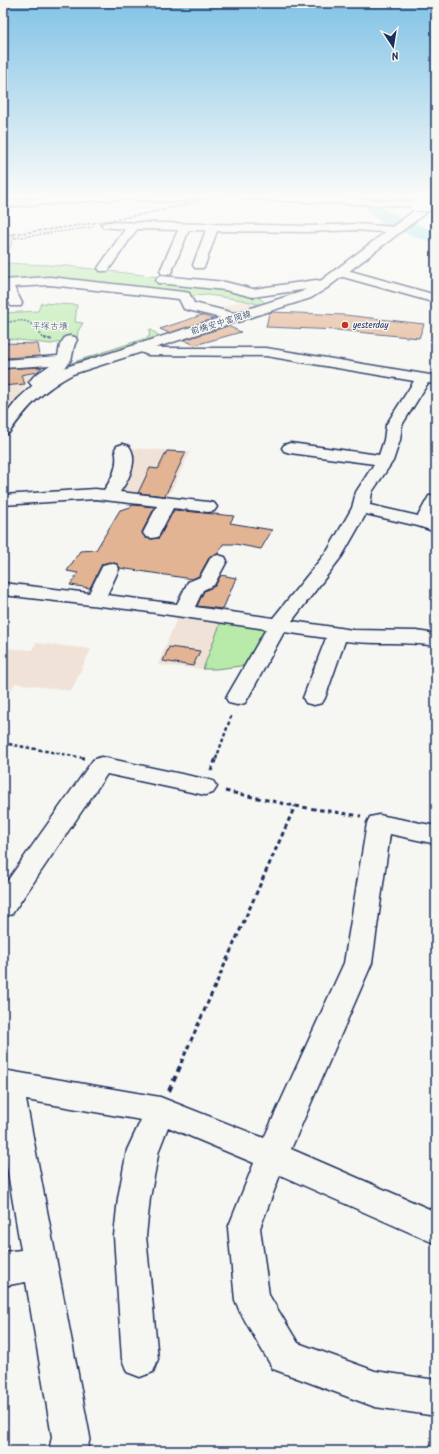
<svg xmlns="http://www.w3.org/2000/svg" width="439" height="1454" viewBox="0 0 439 1454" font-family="Kalam,'Klee One',sans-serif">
	<rect width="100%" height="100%" fill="#f6f6f2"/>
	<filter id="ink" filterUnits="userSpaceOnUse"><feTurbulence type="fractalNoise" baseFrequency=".025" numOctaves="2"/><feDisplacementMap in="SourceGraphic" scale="8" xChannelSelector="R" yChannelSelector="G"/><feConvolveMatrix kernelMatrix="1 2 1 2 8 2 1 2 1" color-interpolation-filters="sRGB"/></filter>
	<g filter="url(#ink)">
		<path fill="#f0e2d6" d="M242,300L262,305L233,314L212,311Z
			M40,374L27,383L20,395L10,405L3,417V378Z
			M132,448L190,452L167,499L116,492L122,484Z
			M179,613L222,619L203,669L158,665Z
			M36,643L91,649L71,691L15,683L12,689L3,688V648L32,650Z"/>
		<path fill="#b8eaaa" stroke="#6a8c84" d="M15,235L4,263L67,266L159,277L224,287L255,295L267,304L262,305L242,300L208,295L190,296L82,285L3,283V237Z
			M41,303L77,305L75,322L83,323L78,331L77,339L51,344L3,338V313L38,311Z
			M150,329L161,337L97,356L54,373L65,365L149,337Z
			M222,619L274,627L249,665L216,669H203Z"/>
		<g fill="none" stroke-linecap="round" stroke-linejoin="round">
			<path fill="#89dae4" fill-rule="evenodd" d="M343,196H361V197L359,200C352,202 347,202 343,196Z
				M374,205L436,232V243C421,240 374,222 366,210L368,206Z"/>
		</g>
		<path fill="#e3b494" stroke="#1b2f5e" d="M272,312L345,315L424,324L419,338L337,330L266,327L269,313Z
			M202,315L213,319L169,333L160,329Z
			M228,326L241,332L195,345L184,340Z
			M3,343L38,344L40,356L3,358Z
			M42,367L37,372L21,375L25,384L3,386V369Z
			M167,451L186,452L165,496L138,493L150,468L158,469Z
			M132,505L155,507L142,532L146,538L152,539L159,538L174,510L234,516L230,523L272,530L261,549L235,544H223L218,554L210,556L199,576L192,579L120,568L117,564L110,562L102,564L90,588L70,585L78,573L67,571L80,551L96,550L120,510L131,507Z
			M221,575L236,578L223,609L197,606L204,591L215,586Z
			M169,647L200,651L193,666L163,661Z"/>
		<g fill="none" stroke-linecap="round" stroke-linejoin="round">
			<defs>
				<path id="minor" d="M67,196H200L199,198L178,202L119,199L3,207V201Z
					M399,196H436V201L404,199Z
					M107,222L307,226L356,224L395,227L399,228L401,230L399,232L395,233L356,230L307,232L217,231L205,265L203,268H195L193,265L206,230H189L172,271L170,274H162L160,271L178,230L137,229L108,271H100L98,268L125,229L103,227L101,225L103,223Z
					M340,268L436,295V303L336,275L334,272L336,269Z
					M162,276L225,282L253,289L316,280L327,282L329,285L327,288H316L253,297L225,290L158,283L156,280L158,277Z
					M50,277L184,292L189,293L194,303L242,315L244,318L242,321L237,322L184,309L179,299L50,285L14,287L22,303L21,306H11L3,290V280Z
					M70,336L75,337L77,340C72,347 74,355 70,361C65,370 54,375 45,381L49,385L47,388C40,390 33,388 29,382L34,376L50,365L3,368V360L58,356L60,345L65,337Z
					M140,343L151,347L160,348H266L436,376V384L428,383L402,425L400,440L393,461L372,492L370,505L418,516L429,496L436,495V514L433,520L436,521V532L418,526L366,514L342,556L292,621L353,630L416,631L436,634V646C406,641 376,645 345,641L325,698L322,703L314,705L306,703L303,698L326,638L284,632L248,698L245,703L237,705L229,703L226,698L266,629L135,610L3,595V583L89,593L103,565L110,563L117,565L119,569L107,595L177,604L188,582L200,577L211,557L218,555L225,557L227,561L214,585L203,590L195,607L273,618L328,550L352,508L356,492L374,464L290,453L284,451L282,448L284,445L290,443L379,455L384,440L386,425L414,381L266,356L148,355L135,350L133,347L135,344Z
					M123,444L129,446C139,460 129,479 120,492L208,502L214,503L217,507L214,511L208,512L173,508L158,537L152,538L146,537L143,533L157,506L95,499L3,505V495L95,489L104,490C113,478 119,464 115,449L117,446Z
					M101,757L205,779L213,781L217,787L213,793L205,795L107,774L12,914L3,917V887L93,760Z
					M379,815L436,826V844L390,834L372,963L291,1149L436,1212V1244L280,1175L260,1228L269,1295L298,1343L375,1371L436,1380V1416L375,1407L273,1369L240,1312L235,1300L228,1228L254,1163L168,1127L159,1150L150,1198L146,1236L158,1359L153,1372L140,1377L127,1372L122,1359L114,1236L118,1198L127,1150L141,1120L26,1100L90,1437L87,1451H49L52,1437L26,1282L3,1286V1252L21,1250L3,1143V1070L160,1097L264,1138L344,963L367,823L370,817Z"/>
				<path id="major" d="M239,196H311L416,202L420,203L421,205L420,207L432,198L436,197V205L327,288L311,298L73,374C43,390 28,406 9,433L3,435V418L18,399L33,385L63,368L301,292L319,282L419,207L244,199Z"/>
			</defs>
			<use href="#minor" stroke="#1b2f5e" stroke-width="3"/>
			<use href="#major" stroke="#1b2f5e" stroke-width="3"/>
			<path stroke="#1b2f5e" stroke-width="1.5" stroke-dasharray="2 1.5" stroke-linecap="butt" d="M15,238L93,227
				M3,323C26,319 29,318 43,338L49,339"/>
			<path stroke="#1b2f5e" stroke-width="2" stroke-dasharray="3 2" stroke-linecap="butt" d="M44,338L53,340"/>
			<path stroke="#1b2f5e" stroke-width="2.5" stroke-dasharray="3.5 2.5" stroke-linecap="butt" d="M3,743L84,758
				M216,759L232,714"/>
			<path stroke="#1b2f5e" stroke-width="3" stroke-dasharray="4.5 3.5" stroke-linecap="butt" d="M82,758H84
				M211,771L216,758
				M225,791L295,806L361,816
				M181,1063L295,806"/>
			<path stroke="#1b2f5e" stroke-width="4" stroke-dasharray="6 4.5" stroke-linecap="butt" d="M169,1091L182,1062"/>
			<use href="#minor" fill="#f6f6f2" fill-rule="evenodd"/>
			<use href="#major" fill="#f6f6f2" fill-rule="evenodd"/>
			<path stroke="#1b2f5e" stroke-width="1.5" stroke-dasharray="3.5 1.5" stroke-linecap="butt" d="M3,235C76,227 147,216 218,196"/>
			<defs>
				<path id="major-bridge" d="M416,205H436"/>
			</defs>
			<use href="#major-bridge" stroke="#1b2f5e" stroke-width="14" stroke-linecap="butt"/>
			<use href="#major-bridge" stroke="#f6f6f2" stroke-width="12"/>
		</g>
	</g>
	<linearGradient id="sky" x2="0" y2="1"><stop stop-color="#82c3e6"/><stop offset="0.49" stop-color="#fbfbf9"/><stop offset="1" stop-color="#fbfbf9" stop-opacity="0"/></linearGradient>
	<rect width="439" height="400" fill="url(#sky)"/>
	<circle fill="#c8321e" stroke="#f6f6f2" stroke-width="1.5" cx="345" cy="325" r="4"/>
	<g text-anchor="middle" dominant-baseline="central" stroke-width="3" stroke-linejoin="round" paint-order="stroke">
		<g font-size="9" fill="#1b2f5e" stroke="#f6f6f2">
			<text transform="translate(221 323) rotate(-17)">前橋安中富岡線</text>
		</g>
		<g font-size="9" fill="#1b2f5e" stroke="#f6f6f2" text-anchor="start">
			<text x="353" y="325">yesterday</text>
		</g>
		<g font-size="9" fill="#3a546d" stroke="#f6f6f2">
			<text x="50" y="326">平塚古墳</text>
		</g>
	</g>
	<rect width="439" height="1454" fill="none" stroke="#f6f6f2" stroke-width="16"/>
	<rect x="8" y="8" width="423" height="1438" fill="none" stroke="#1b2f5e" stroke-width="1.5" filter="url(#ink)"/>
	<g transform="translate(393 46) rotate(168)" stroke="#f6f6f2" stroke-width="3" paint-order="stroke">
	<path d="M0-3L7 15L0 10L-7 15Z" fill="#1b2f5e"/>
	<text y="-6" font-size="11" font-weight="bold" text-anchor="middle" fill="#1b2f5e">N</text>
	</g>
</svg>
